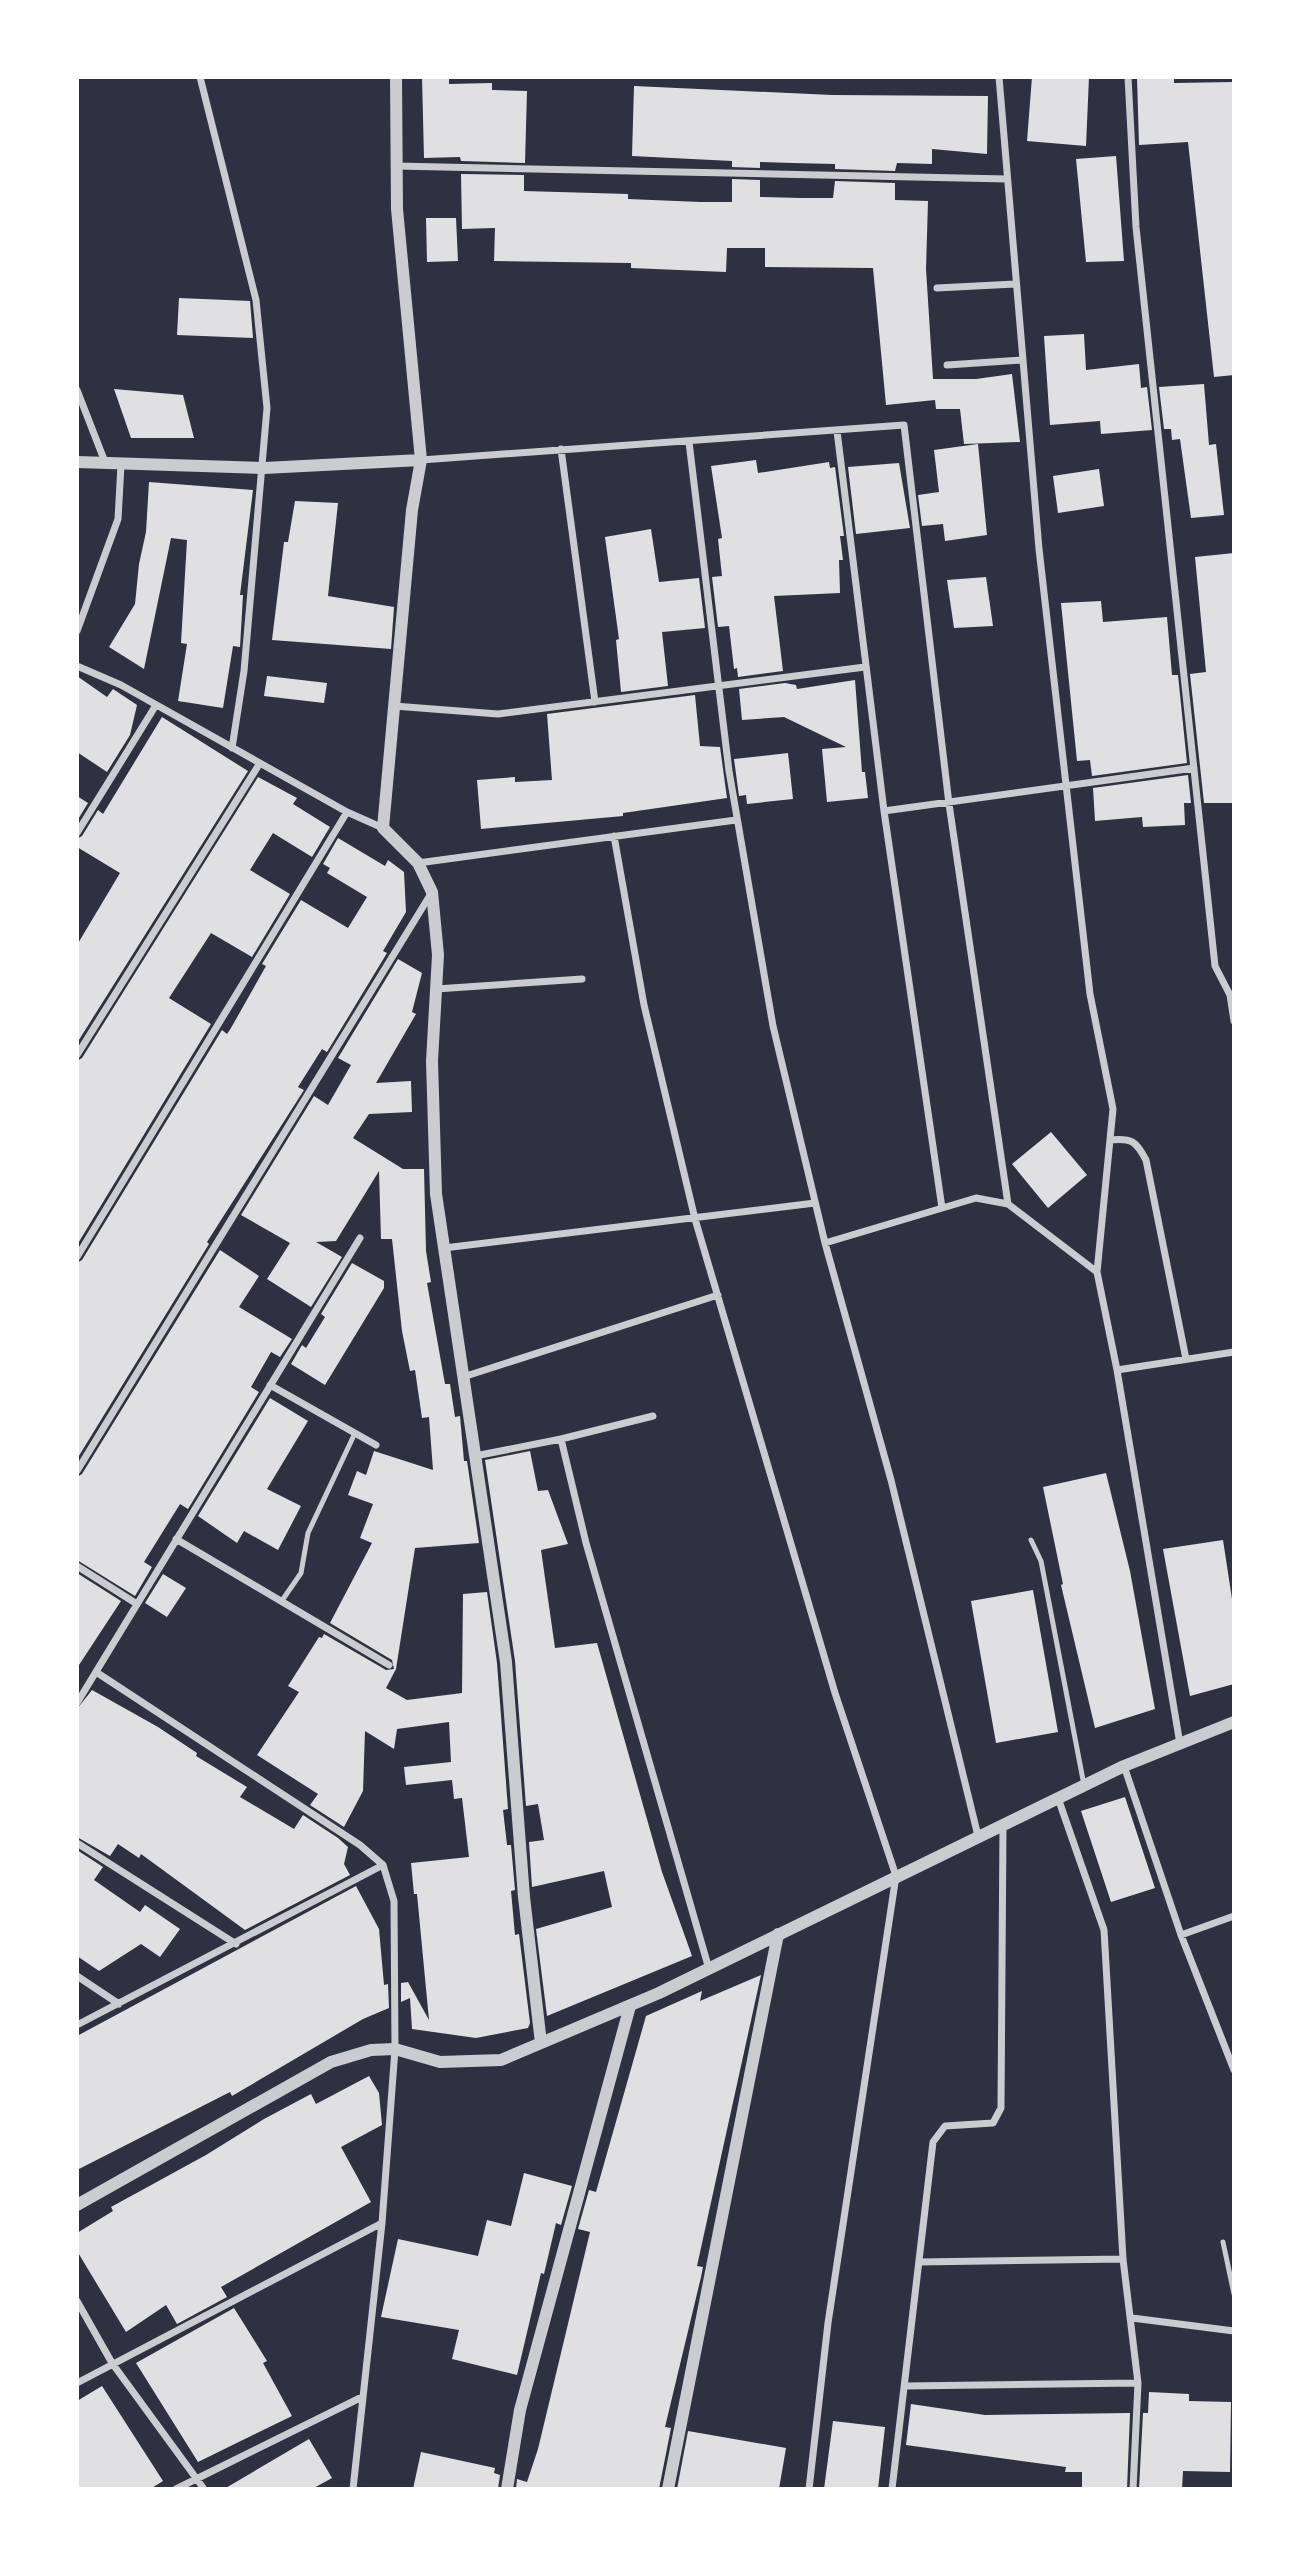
<svg xmlns="http://www.w3.org/2000/svg" width="1311" height="2566" viewBox="0 0 1311 2566" font-family="Ubuntu,sans-serif">
	<rect width="100%" height="100%" fill="#2d3142"/>
	<path fill="#e0e0e3" d="M422,77H449V84L492,83V90L527,91L525,163L461,161L460,157L424,158Z
		M1032,77H1089L1086,146L1027,141Z
		M1137,77H1174V83L1234,82V375L1214,377L1188,142L1139,145Z
		M634,86L832,95L988,96L987,154L932,149V164L897,163L895,171L835,169V164L793,163L760,162V168L732,167V161L632,156Z
		M1116,156L1124,261L1086,262L1076,159Z
		M461,174L524,175V191L628,194V199L700,202H732V179L760,180V197L801,198H833L835,181L895,183V200L928,201L926,269L933,379H976L1012,374L1020,442L964,444L960,409H936L935,400L886,405L873,268L765,267V248H727L726,272L631,268V263L494,261L495,228L462,229Z
		M426,218H456L458,261L427,262Z
		M179,298L250,301L253,338L177,335Z
		M1084,334L1086,370L1139,364L1141,388L1147,387L1152,430L1101,434L1100,421L1050,425L1044,336Z
		M1204,384L1209,445L1216,444L1224,515L1191,518L1180,439L1172,440L1171,429H1164L1159,387Z
		M114,389L183,395L194,438H131Z
		M978,444L987,535L945,541L943,524L922,526L918,495L939,492L934,450Z
		M756,460L758,473L829,462L830,468L835,467L844,536H840L843,560H839L840,593L774,596L783,671L738,677L737,668L734,669L729,626L718,627L712,577L722,576L718,539L722,538L711,466Z
		M899,463L910,528L856,534L848,467Z
		M1099,469L1104,506L1058,513L1053,476Z
		M149,482L253,490L240,595H243L240,647L233,646L223,708L178,701L187,644L181,643L187,540L171,538L144,669L109,647L135,604L139,564L146,532Z
		M295,501L338,503L328,596L394,607L391,649L272,640L284,542H288Z
		M651,529L659,582L699,578L705,628L662,632L668,686L621,692L616,640L619,639L605,537Z
		M1234,553V803H1204L1190,674L1206,672L1195,557Z
		M986,577L993,626L954,628L947,580Z
		M1101,601L1103,622L1167,617L1172,675H1178L1187,763L1092,776L1090,760L1077,761L1061,603Z
		M77,676L107,697L113,689L137,705L130,735L107,772L77,752Z
		M267,676L327,683L324,703L264,696Z
		M855,680L862,772H865L868,798L827,802L822,749L846,747L784,717L742,720L739,689L785,683L796,685L797,689Z
		M695,695L700,746L720,747L727,798L623,813V816L481,829L477,780L515,777V782L552,780L547,714Z
		M162,717L248,771L77,1043V945L120,873L77,847V839L82,836L98,810L103,814Z
		M788,753L793,799L747,804L746,795L739,796L734,759Z
		M1188,775L1191,803H1184L1185,825L1143,827L1142,817L1095,821L1093,788Z
		M258,777L297,798L293,804L330,827L312,857L273,833L250,870L290,894L252,957L211,933L169,998L211,1024L77,1245V1061L82,1058Z
		M77,796L88,803L77,821Z
		M338,838L385,866L388,860L404,872L406,912L383,951L387,953L327,1052L322,1049L298,1087L304,1090L207,1242L209,1244L77,1459V1263L82,1260L222,1030L227,1034L231,1028L266,966L262,964L301,900L348,928L367,897L327,873L330,868L323,864Z
		M398,959L422,973L412,1012L416,1014L376,1083L411,1081L412,1112L369,1114L353,1138L403,1169H424L426,1251L431,1282L427,1283L445,1384H450L455,1417L460,1416L464,1461H467L479,1543L415,1548L396,1669L386,1688L407,1700L462,1693L463,1594L487,1592L497,1663L508,1809L503,1810L507,1845H511L515,1890L511,1891L515,1935L519,1934L530,2023L528,2028L476,2038L412,2029L410,1998L401,2002V1983L408,1982L429,2020L417,1894H414L411,1863L469,1857L462,1798L454,1799L452,1780L406,1785L404,1767L451,1762L449,1722L397,1729L394,1749L365,1731L363,1791L344,1827L310,1805L318,1794L257,1755L299,1692L288,1686L319,1637L322,1638L324,1634L386,1670L394,1669L392,1660L330,1623L372,1543L360,1538L373,1504L348,1495L357,1471L366,1475L374,1451L433,1470L429,1417L422,1418L415,1370L410,1371L402,1331L392,1239H381L379,1171L336,1241L316,1242L342,1257L311,1307L267,1279L290,1243L241,1215L314,1096L328,1105L351,1065L338,1058Z
		M1051,1132L1087,1175L1048,1208L1012,1164Z
		M220,1250L259,1276L239,1307L292,1339L280,1357L271,1352L251,1387L259,1392L188,1509L180,1504L144,1562L152,1567L135,1596L77,1560V1477L82,1474Z
		M352,1263L384,1281V1288L325,1385L291,1364L302,1345L306,1348L325,1317L321,1314Z
		M270,1398L308,1421L267,1489L301,1506L278,1550L244,1531L237,1543L198,1516Z
		M530,1451L538,1491L548,1490L568,1544L541,1550L555,1648L597,1643L662,1872L692,1956L547,2016L536,1929L612,1907L604,1871L532,1887L529,1842L544,1840L538,1804L526,1806L515,1661L485,1460Z
		M1106,1473L1130,1571L1155,1709L1095,1728L1061,1585L1063,1584L1043,1487Z
		M1223,1540L1234,1612V1684L1190,1696L1163,1549Z
		M77,1573L121,1601L77,1668Z
		M163,1574L186,1588L167,1617L145,1603Z
		M1033,1590L1058,1732L996,1743L971,1601Z
		M92,1690L158,1727L197,1753L196,1756L247,1787L240,1797L294,1829L303,1815L338,1838L348,1847L344,1864L350,1875L245,1930L141,1854L139,1858L118,1844L110,1856L77,1837V1709Z
		M1125,1797L1155,1888L1111,1902L1081,1811Z
		M77,1850L103,1867L94,1880L140,1912L145,1905L180,1929L160,1957L141,1944L99,1971L77,1956Z
		M356,1886L379,1929L384,1985L388,1984L389,2008L363,2019L232,2096L230,2092L77,2170V2036Z
		M761,1975L697,2266L703,2267L701,2277L665,2427L671,2428L659,2489H516L517,2479L527,2482L538,2449L590,2232L578,2229L589,2190L596,2192L646,2016L702,1991L700,2001Z
		M369,2076L379,2093L382,2125L341,2147L371,2202L221,2287L227,2297L177,2324L166,2305L126,2332L77,2251V2233L113,2211L111,2207L206,2155L264,2119L311,2094L316,2104Z
		M524,2173L572,2186L561,2225L556,2223L544,2274L541,2273L517,2375L452,2359L459,2330L381,2317L398,2239L478,2256L487,2220L511,2226Z
		M234,2308L267,2361L263,2363L292,2416L198,2462L136,2363Z
		M102,2386L163,2481L150,2489H77V2401Z
		M1149,2392L1189,2394V2401L1231,2402L1230,2472L1183,2471L1182,2489H1139L1143,2413H1148Z
		M911,2404L985,2415L1130,2413L1127,2489H1082V2472H1065L1066,2467L906,2445Z
		M833,2421L885,2427L878,2489H824Z
		M688,2431L786,2448L779,2489H677Z
		M309,2439L332,2478L312,2489H224Z
		M421,2452L495,2468L494,2473L500,2475L498,2489H413Z"/>
	<g fill="none" stroke-linecap="round" stroke-linejoin="round">
		<path stroke="#caccd0" stroke-width="5" d="M1031,1540L1041,1561L1084,1785
			M281,1602L301,1573L308,1533L355,1433
			M1223,2242L1234,2294"/>
		<path stroke="#caccd0" stroke-width="7" d="M200,77L256,300L267,408L244,671L232,748
			M999,77L1039,549L1090,994L1113,1109L1097,1272L1117,1370L1180,1744
			M1128,77L1136,227L1215,966L1230,995L1234,1021
			M396,166L1007,179
			M937,288L1015,284
			M947,365L1022,360
			M77,390L105,462
			M837,431L884,811L942,1208
			M689,442L729,771L773,1026L825,1243L891,1480L978,1836
			M561,449L595,702
			M421,460L904,425L949,804L1008,1204
			M77,631L118,519L121,465
			M77,666L121,685L347,812L383,828
			M394,706L498,714L865,667
			M884,811L1194,768
			M77,833L156,705
			M614,836L644,1005L695,1219L835,1693L896,1876L828,2323L809,2489
			M418,863L736,820
			M436,989L582,979
			M77,1055L260,763
			M1110,1140C1132,1138 1136,1141 1146,1160L1186,1359
			M825,1243L976,1198L1008,1204L1097,1272
			M444,1248L815,1203
			M77,1257L347,812
			M1117,1370L1234,1352
			M463,1377L718,1295
			M270,1385L376,1445
			M653,1416L561,1439L586,1543L709,1969
			M475,1456L561,1439
			M77,1471L432,892
			M176,1539L389,1665
			M77,1566L137,1604
			M96,1672L360,1845L383,1865L394,1901L395,2049L382,2223L353,2489
			M77,1703L360,1238
			M1124,1766L1181,1935L1234,2070
			M1058,1798L1104,1930L1123,2259L1138,2383L1133,2489
			M77,1843L236,1944
			M1181,1935L1234,1916
			M77,1976L119,2004
			M77,2025L383,1865
			M919,2262L1123,2259
			M77,2301L112,2363L204,2489
			M1132,2318L1234,2331
			M77,2383L382,2223
			M906,2386L1138,2383
			M176,2489L362,2397
			M892,2489L933,2142L945,2126L993,2123L1001,2108L1003,1825"/>
		<path stroke="#caccd0" stroke-width="12" d="M396,77L397,209L421,460L412,510L383,828L418,863L432,892L438,955L432,1061L436,1194L506,1662L524,1897L541,2043
			M77,462L264,468L421,460
			M77,2205L331,2062L371,2050L395,2049L440,2062L501,2060L659,1993L1124,1766L1234,1722
			M507,2489L520,2410L630,2006
			M668,2489L778,1934"/>
	</g>
	<rect width="1311" height="2566" fill="none" stroke="#ffffff" stroke-width="158"/>
</svg>
